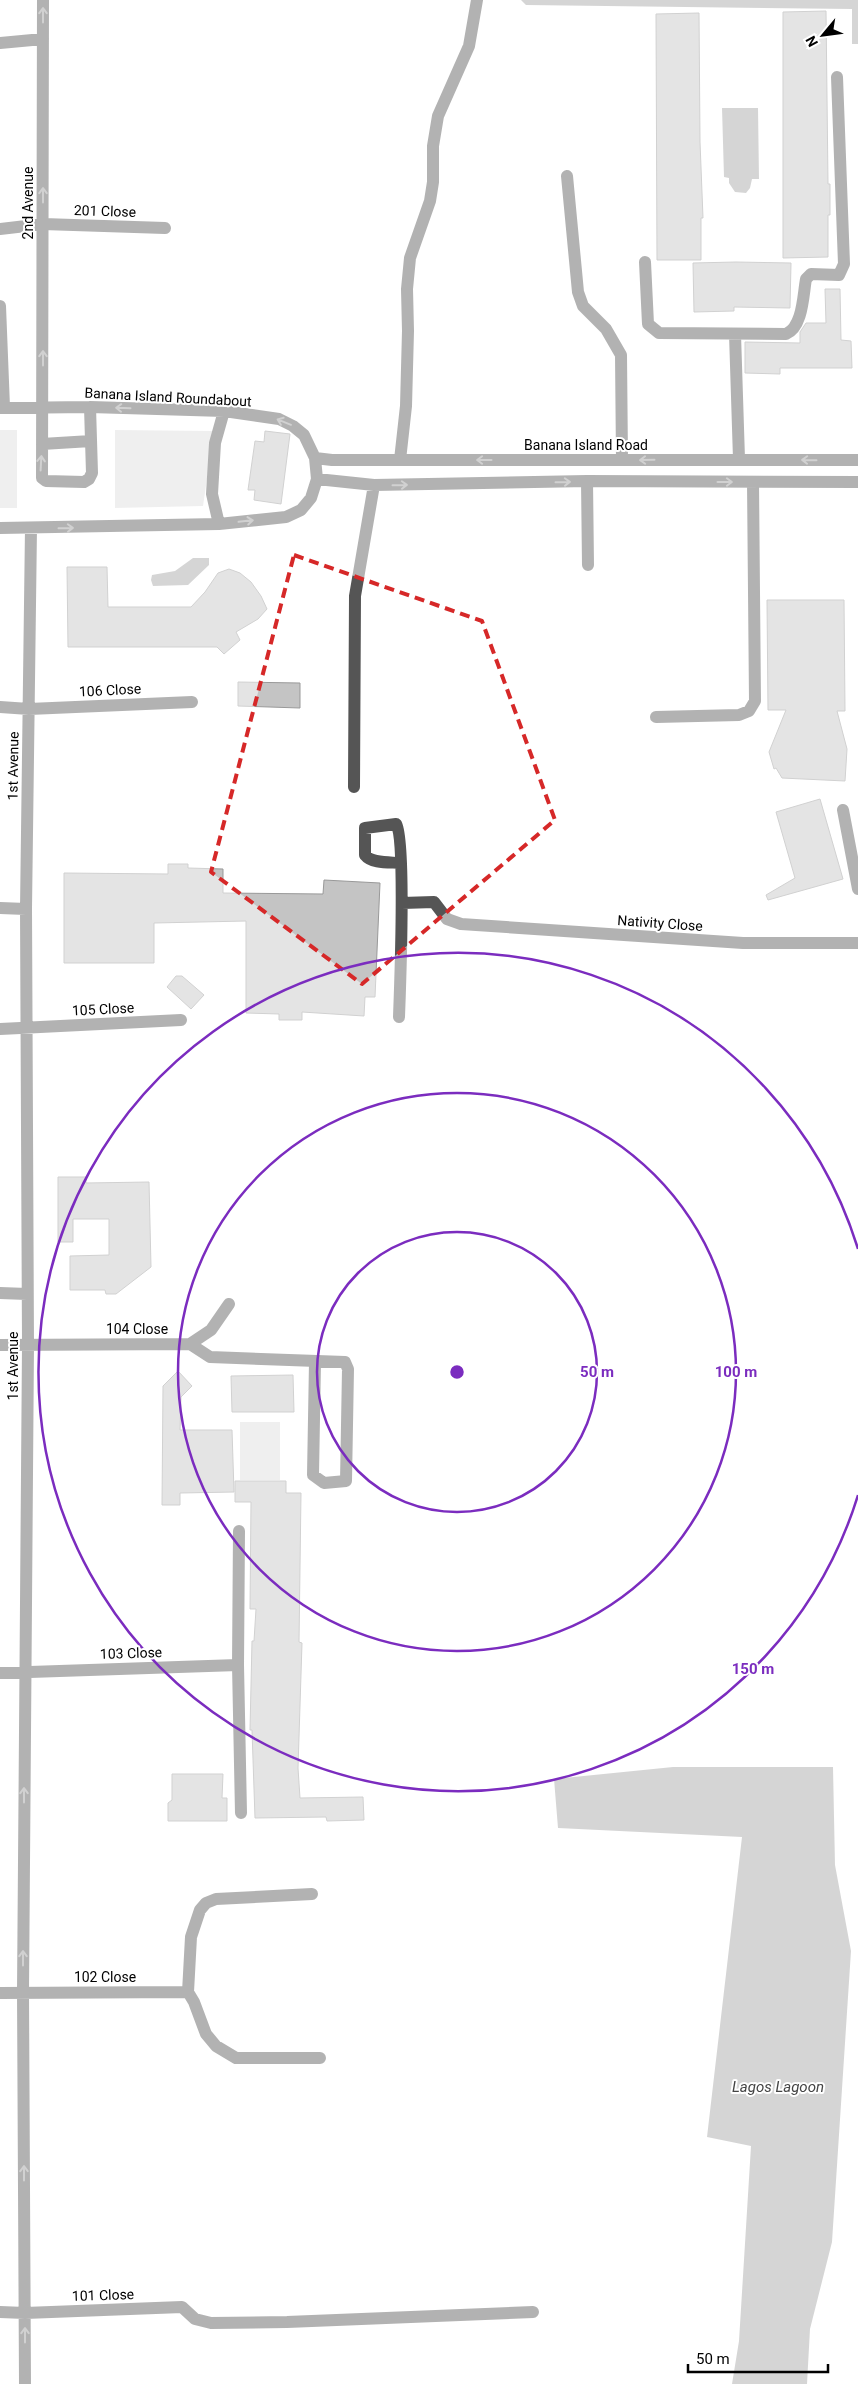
<svg xmlns="http://www.w3.org/2000/svg" width="858" height="2384" viewBox="0 0 858 2384" font-family="Roboto,sans-serif">
	<rect width="100%" height="100%" fill="#fff"/>
	<path fill="#dcdcdc" d="M0,430H17V508H0Z
		M115,430L214,431L203,506L115,508Z
		M240,1422H280V1480H240Z"/>
	<path fill="#a3a3a3" d="M521,0H858V44H852V9L526,5Z
		M722,108H758L759,179H752L750,188L746,193L735,192L729,183V178L724,177Z
		M193,558H209V565L188,585L153,586L151,580L152,575L175,571Z
		M673,1767H833L835,1865L851,1951L832,2242L810,2329L807,2384H732L739,2341L751,2146L707,2137L742,1837L558,1828L554,1779Z"/>
	<path fill="#c4c4c4" stroke="#999" d="M826,11L828,184H830V215H828V257L783,258V12Z
		M699,13L700,142L703,218H701V260H657L656,14Z
		M736,262L791,263L790,308L734,307V311L694,312L693,263Z
		M825,289H840L841,340L851,341L852,368H780V374L745,373V342L800,343V332L806,323H826Z
		M265,431L290,434L281,504L254,500L255,490H248L255,441L264,442Z
		M67,567H107L108,607H191L205,592L218,573L229,569L240,573L251,582L261,596L267,609L258,619L236,632L240,640L224,654L217,647H68Z
		M767,600H844L845,711H837L847,749L845,781L782,778L776,768L774,769L769,752L786,710H768Z
		M238,682L300,683V708L238,706Z
		M820,799L843,879L768,900L766,895L795,878L776,812Z
		M168,864H188V868L223,869V893L323,894L324,880L380,883L375,997H365L364,1016L302,1012V1020H279V1014L246,1013V921L154,923V963H64V873L168,874Z
		M176,976H182L204,995L191,1009L167,987Z
		M58,1177H86V1183L149,1182L151,1267L116,1294H106L105,1290H70V1256L109,1255V1219H73V1242H58Z
		M178,1371L192,1386L181,1397L180,1430H232L234,1492L180,1493V1505H162L163,1386Z
		M293,1375L294,1412H232L231,1376Z
		M235,1481H286V1493H301L299,1642L302,1643L298,1768L300,1798L363,1797L364,1820L327,1821L326,1817L255,1818L252,1730H250L252,1641H254L256,1609H250L251,1502H235Z
		M172,1774H223L222,1798H227V1821H168V1803L172,1800Z"/>
	<g fill="none" stroke-linecap="round" stroke-linejoin="round">
		<path stroke="#555" stroke-width="12" d="M43,0L42,478L46,481L84,482L89,479L92,473L90,407
			M0,43L43,39
			M567,176L578,292L583,306L606,329L621,355L622,460
			M0,229L43,224L165,228
			M645,262L648,324L659,333L786,334C803,327 803,295 806,279L811,274L839,275L844,264L837,77
			M0,306L4,407
			M735,334L739,459
			M0,408L90,407L224,411L279,419L293,426L304,435L315,458L317,479L311,498L301,510L286,517L219,524L0,528
			M42,444L91,441
			M315,458L332,460H858
			M400,460L406,406L408,331L407,289L410,258L430,201L433,182V146L438,116L469,46L477,0
			M317,479L374,485L587,481L858,482
			M587,481L588,565
			M219,524L212,494L215,443L224,411
			M0,707L29,709L192,702
			M656,717L739,715L749,711L755,701L753,482
			M354,787L355,596L374,485
			M843,810L858,889
			M402,903L434,902L447,919L461,924L743,943H858
			M0,908L26,909
			M399,1017C400,990 406,837 396,824L365,828V855C372,864 390,862 401,863
			M0,1029L181,1020
			M0,1293L27,1294
			M190,1344L210,1357L345,1362L348,1369L346,1481L324,1483L313,1475L315,1362
			M0,1345L190,1344L211,1330L229,1304
			M239,1531L238,1665L241,1813
			M0,1673L238,1665
			M312,1894L216,1899L206,1903L200,1910L191,1937L188,1992L194,2002L206,2034L216,2046L236,2058H320
			M0,1993L188,1992
			M0,2312L25,2313L182,2307L195,2319L211,2323L287,2322L533,2312
			M25,2384L23,1992L28,1344L26,909L31,528"/>
	</g>
	<defs><path id="oneway-shaft" d="M-6 0H5M1.5-3L5.5 0L1.5 3" fill="none" stroke-width="1.6" stroke-linecap="round" stroke-linejoin="round" transform="scale(1.25)"/></defs>
	<g stroke="#999">
		<use href="#oneway-shaft" transform="translate(43 15) rotate(-90)"/>
		<use href="#oneway-shaft" transform="translate(43 195) rotate(-90)"/>
		<use href="#oneway-shaft" transform="translate(43 358) rotate(-90)"/>
		<use href="#oneway-shaft" transform="translate(123 408) rotate(-178)"/>
		<use href="#oneway-shaft" transform="translate(284 422) rotate(-158)"/>
		<use href="#oneway-shaft" transform="translate(484 460) rotate(180)"/>
		<use href="#oneway-shaft" transform="translate(647 460) rotate(179)"/>
		<use href="#oneway-shaft" transform="translate(809 460) rotate(-179)"/>
		<use href="#oneway-shaft" transform="translate(41 463) rotate(-87)"/>
		<use href="#oneway-shaft" transform="translate(563 482) rotate(-1)"/>
		<use href="#oneway-shaft" transform="translate(725 482)"/>
		<use href="#oneway-shaft" transform="translate(400 485) rotate(-1)"/>
		<use href="#oneway-shaft" transform="translate(246 521) rotate(-6)"/>
		<use href="#oneway-shaft" transform="translate(66 528) rotate(-1)"/>
		<use href="#oneway-shaft" transform="translate(24 1795) rotate(-90)"/>
		<use href="#oneway-shaft" transform="translate(23 1958) rotate(-90)"/>
		<use href="#oneway-shaft" transform="translate(24 2173) rotate(-90)"/>
		<use href="#oneway-shaft" transform="translate(25 2335) rotate(-90)"/>
	</g>
	<path d="M0 0H858V2384H0ZM294,555L482,621L555,820L362,984L211,872Z" fill="#fff" fill-opacity=".55" fill-rule="evenodd"/>
	<path fill="none" stroke="#d62828" stroke-width="4" stroke-dasharray="10 6" stroke-linejoin="round" d="M294,555L482,621L555,820L362,984L211,872Z"/>
	<g fill="none" stroke="#7b2cbf" stroke-width="2.5">
		<circle cx="457" cy="1372" r="140"/>
		<circle cx="457" cy="1372" r="279"/>
		<path d="M858 1495A419 419 0 1 1 858 1249"/>
	</g>
	<g text-anchor="middle" dominant-baseline="central" stroke-width="4" stroke-linejoin="round" paint-order="stroke">
		<g font-size="14" fill="#000" stroke="#fff">
			<text transform="translate(28 203) rotate(-90)">2nd Avenue</text>
			<text transform="translate(105 211) rotate(2)">201 Close</text>
			<text transform="translate(168 397) rotate(3)">Banana Island Roundabout</text>
			<text x="586" y="445">Banana Island Road</text>
			<text transform="translate(110 690) rotate(-3)">106 Close</text>
			<text transform="translate(13 766) rotate(-89)">1st Avenue</text>
			<text transform="translate(660 923) rotate(4)">Nativity Close</text>
			<text transform="translate(103 1009) rotate(-3)">105 Close</text>
			<text x="137" y="1329">104 Close</text>
			<text transform="translate(13 1366) rotate(-90)">1st Avenue</text>
			<text transform="translate(131 1653) rotate(-2)">103 Close</text>
			<text x="105" y="1977">102 Close</text>
			<text transform="translate(103 2295) rotate(-2)">101 Close</text>
		</g>
		<g font-size="15" font-style="italic" fill="#444" stroke="#fff">
			<text x="778" y="2087">Lagos Lagoon</text>
		</g>
	</g>
	<circle cx="457" cy="1372" r="8" fill="#7b2cbf" stroke="#fff" stroke-width="2.5"/>
	<g font-size="15" text-anchor="middle" font-weight="bold" fill="#7b2cbf" stroke="#fff" stroke-width="4" stroke-linejoin="round" paint-order="stroke">
		<text x="597" y="1377">50 m</text>
		<text x="736" y="1377">100 m</text>
		<text x="753" y="1674">150 m</text>
	</g>
	<g transform="translate(823 35) rotate(241)" stroke="#ffffff" stroke-width="4" paint-order="stroke">
	<path d="M0-4L9 19L0 12L-9 19Z" fill="#000000"/>
	<text y="-8" font-size="14" font-weight="bold" text-anchor="middle" fill="#000000">N</text>
	</g>
	<path d="M688 2364v8h140v-8" fill="none" stroke="#000000" stroke-width="2.5"/>
	<text x="696" y="2364" font-size="15" fill="#000000" stroke="#ffffff" stroke-width="4" paint-order="stroke">50 m</text>
</svg>
